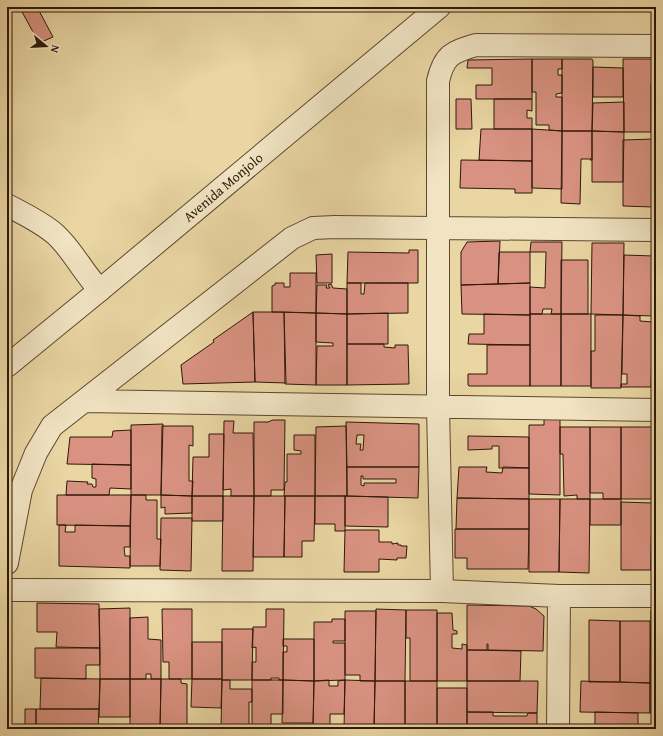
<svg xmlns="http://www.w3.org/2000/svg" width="663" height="736" viewBox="0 0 663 736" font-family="'Gentium Book Plus',serif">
	<rect width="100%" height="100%" fill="#e9d6a3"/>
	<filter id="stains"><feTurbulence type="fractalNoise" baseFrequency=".005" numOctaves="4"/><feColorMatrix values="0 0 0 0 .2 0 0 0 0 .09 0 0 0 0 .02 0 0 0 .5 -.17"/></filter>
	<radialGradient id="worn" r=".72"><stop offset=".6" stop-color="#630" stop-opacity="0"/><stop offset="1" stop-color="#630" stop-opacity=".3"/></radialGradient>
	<path fill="#d99281" stroke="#2f1709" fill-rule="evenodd" d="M22,7H37L53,37L39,43L20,8Z
		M625,7H644V10H625Z
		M532,59V99H476V85H492V68H467L468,60Z
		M532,59H562V69H558V75H562V93L556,94V97H562V131L549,130V125H536V92H532Z
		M562,59H592L593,61L592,131H562Z
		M623,59H654V84H651V132H624Z
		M593,67L623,68V97H593Z
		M654,93H656V131H654Z
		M456,99H471L472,129H456Z
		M494,99H532V111L527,110V118H532V129H494Z
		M624,102V132L592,131L593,103Z
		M481,129H532V161L479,160Z
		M532,129L562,131V189L532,188Z
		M562,131H592V160H590L591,159H581L580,204L561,203Z
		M592,131L624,132L623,182H592Z
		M655,139L654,207L623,206V140Z
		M461,160L532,161V193H515V189L460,188Z
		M655,171H656V195H654Z
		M500,241L498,284L461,285V252L467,242Z
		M531,242H562L561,314H551L552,309H543L542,314H530V287L545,288L546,252H530Z
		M654,242H656V316H653Z
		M592,243H624L623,315L591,314Z
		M409,250H418V283H347L348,252L409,253Z
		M499,252H530V283L498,284Z
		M332,254V283H317L316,255Z
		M624,255L654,256L653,316L623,315Z
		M561,260H588V314H561Z
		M290,273H316V313L272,312V286L275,285V283H284V287H290Z
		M347,283H361V294H364L365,283H408V313L347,314Z
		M530,283V315L462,314L461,285Z
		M331,284L333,288L347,289V314L316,313L317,285H327L326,288H330L328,285Z
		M253,312H284L286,383L255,382Z
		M253,312L255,382L183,384L181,365L214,342L213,340Z
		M284,312L316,313V385L285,384Z
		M316,313L347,314V385H316L317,346H333V343L316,342Z
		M388,313V344H347V314Z
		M484,314L530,315V345L468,344L469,334H484Z
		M530,314H561V386H530Z
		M561,314H591V386H561Z
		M595,315H623L621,388H591V351H595Z
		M623,315L640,316V321L653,322L651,387H621V384H627V374H622Z
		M347,344H384V347L395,348V345H408L409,384L347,385Z
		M487,345H530V386H469L468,385V374H487Z
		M544,417H560V495L529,494V425H544Z
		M273,420H285L284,490H271V496H254V422H268Z
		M224,421H234L233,433H253L254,496H231V489L223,490Z
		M346,422L419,424V467H347ZM357,435H364L363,450H360L361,444H356Z
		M163,424L161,495H131V425Z
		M162,426H193V446L189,445V481H193L192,496L161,495Z
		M346,426L347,496H315L316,427Z
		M560,427H590V499H577V495L564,496L563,454H560Z
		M590,427H621V499H603V493H590Z
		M621,427H653L652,499H621Z
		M131,430V465L67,464L70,437H112L113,431Z
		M209,434H224L223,496H192L193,457H209Z
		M294,435H315V496H284L285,482H287V454H301V451L294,450Z
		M468,436L529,437V468H499V446H492V449L468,450Z
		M652,450H656V499H652Z
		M92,464L131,465V489L110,488L109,495H66L67,481L88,482L87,484H92L93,487H96V479L92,478Z
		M347,467H419L418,498L347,496ZM361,476H363V479H396V483H364V486L361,485Z
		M459,467H487L486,472L502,473L503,467L529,468V499L457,498Z
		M57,495H131L130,526L57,525Z
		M131,495H146V500H157V539H161L160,566H130Z
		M161,495L192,496V513L165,514V507L161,508Z
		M192,496H223V521H192Z
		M223,496H254L253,571H222Z
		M254,496H285L284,557H253Z
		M285,496H315L314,541H302V557H284Z
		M315,496H345V531H335V524H315Z
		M345,496L388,497V527L345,526Z
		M457,498L529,499V529H456Z
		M529,499H560L559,572H529Z
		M560,499H590L589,573L559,572Z
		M590,499H621V525H590Z
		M652,499H656V570H651Z
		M621,502L652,503L651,570H621Z
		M161,518H192L191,571L160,570Z
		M59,525H66L65,532H75V525L130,526V547H124L125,556H130V568L59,566Z
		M455,529H529L528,569H467V558H455Z
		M345,530H379V542H392V544L398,543V545H401V546H407L406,558H397V560L379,559V572H344Z
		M37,603L99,604L100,648L56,647L57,632H37Z
		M467,605L529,606L536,609L544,616L543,651L488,650V644H487V650H467Z
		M130,608V679H100L99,609Z
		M162,609H192V679H169V662H163Z
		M266,609H284L283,680H279V678H271V680H252V662H256V647L252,648L253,627H266Z
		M376,609L406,610L405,681H375Z
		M406,610H437V681H410V638H406Z
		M651,610H656V683H650Z
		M345,611H376L375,681H360V675H345Z
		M437,613H452L453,630L457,631V634H452V648L462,649V644L467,645V681H437Z
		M148,617V639L161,640V679H151V674H146V679H130V618Z
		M332,619H345V641H333V643H345V680L314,681V622H332Z
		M589,620L620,621V682H589Z
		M620,621H650V683L620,682Z
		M222,629H253L252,680H222Z
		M283,639H314V681L283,680V652H287V646H283Z
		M192,642H222V679H192Z
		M35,648H100V665H86V679L35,678Z
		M467,650L521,651L520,681H467Z
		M41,678L100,679L99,709H40Z
		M100,679H130V717H99Z
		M130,679H161L160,729H130Z
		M161,679H181V683L187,684V729H160Z
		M192,679H222L221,708L191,707Z
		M222,680H230V689H252V702H249V729H221Z
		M252,680H283V714H271V729H252Z
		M283,680L314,681L313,723H282Z
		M329,680V686H338V681L345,680L344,714H330V729H313L314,681Z
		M345,680L375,681L374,729H344Z
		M375,681H405V729H374Z
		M405,681H437V728H405Z
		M467,681H538L537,713L467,712Z
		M581,681L650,683V713L580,712Z
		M650,683H656V713H650Z
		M437,688H467V729H437Z
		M25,709H36V729H25Z
		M36,709H99L98,729H36Z
		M467,712H493V716H527L528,713H537V729H467Z
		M595,712L638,713V729H595Z
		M655,713H656V729H652V720H655Z"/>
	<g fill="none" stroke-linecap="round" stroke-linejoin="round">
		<defs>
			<path id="minor" d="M7,205C24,214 41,222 55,234C73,250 83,273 100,290
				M85,401L656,410
				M7,563L21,490L36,453L52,426L292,238L313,228L335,227L656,230
				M7,590L442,591L559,596H656
				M442,591L438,407V81C444,55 452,52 476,45L656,46
				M558,729L559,596"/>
			<path id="tertiary" d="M7,366L100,290L439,7"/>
		</defs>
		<use href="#minor" stroke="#5e4730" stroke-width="24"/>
		<use href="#tertiary" stroke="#5e4730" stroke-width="24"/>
		<use href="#minor" stroke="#f1e4c3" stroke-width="22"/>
		<use href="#tertiary" stroke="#f1e4c3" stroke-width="22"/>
	</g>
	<g text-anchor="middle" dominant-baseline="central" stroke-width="3.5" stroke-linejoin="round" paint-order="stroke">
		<g font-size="14" fill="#2f1709" stroke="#f1e4c3">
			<text transform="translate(223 187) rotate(-40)">Avenida Monjolo</text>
		</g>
	</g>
	<rect width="663" height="736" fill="none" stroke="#e9d6a3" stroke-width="24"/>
	<rect x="8" y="8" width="647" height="720" fill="none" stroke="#2f1709" stroke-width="2"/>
	<rect x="12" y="12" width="639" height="712" fill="none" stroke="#2f1709"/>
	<g transform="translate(46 46) rotate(108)" stroke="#f1e4c3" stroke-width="3" paint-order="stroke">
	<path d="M0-3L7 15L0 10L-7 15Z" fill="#2f1709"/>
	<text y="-6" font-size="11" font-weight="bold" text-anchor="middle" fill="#2f1709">N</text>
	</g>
	<rect width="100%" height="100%" filter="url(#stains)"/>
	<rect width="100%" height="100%" fill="url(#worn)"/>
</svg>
